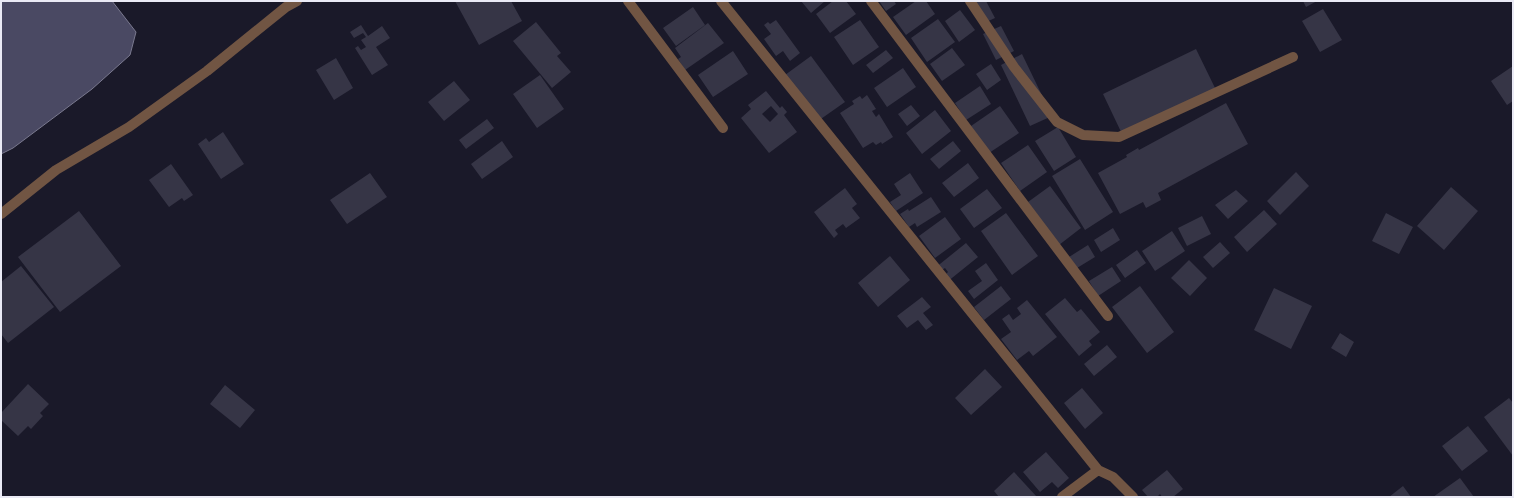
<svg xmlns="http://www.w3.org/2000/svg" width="1514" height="498" viewBox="0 0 1514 498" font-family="Cabin,sans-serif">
	<rect width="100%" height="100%" fill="#1a1929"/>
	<path fill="#4a4963" stroke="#7a798f" d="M1,1H112L136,32L130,55L92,89L13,148L1,154Z"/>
	<path fill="#363546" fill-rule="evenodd" d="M455,1H511L522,21L479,45Z
		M801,1H825L811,13Z
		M833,1H846L856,14L830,33L816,14Z
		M879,1H894L896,4L886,11Z
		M916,1H926L935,14L906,35L893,17Z
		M970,1H986L995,18L982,24Z
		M1303,1H1317L1306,7Z
		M693,7L705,25L676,46L663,28Z
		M1323,9L1342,40L1320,52L1302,21Z
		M960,10L975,30L959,42L945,21Z
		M938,19L955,42L927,62L911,38Z
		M776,20L800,53L790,61L783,51L776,56L764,39L771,34L764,25L768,22L770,24Z
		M860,20L879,47L853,65L834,37Z
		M536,22L561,53L557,56L571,72L552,88L513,41Z
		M708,23L724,43L685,70L678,59L681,57L675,48Z
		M361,25L368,36L382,26L390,38L376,47L388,65L372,75L355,48L358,46L361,50L366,47L361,40L366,37L363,33L354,38L350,32Z
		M1001,26L1014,51L996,60L983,34Z
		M952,48L965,65L942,81L930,64Z
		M1196,49L1216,90L1123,136L1103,94Z
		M886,50L893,58L873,73L866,65Z
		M733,51L748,74L713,97L698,75Z
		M1022,54L1052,116L1030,126L1001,65Z
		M811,56L845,102L818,121L785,75Z
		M336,58L353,88L334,100L316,70Z
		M991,64L1001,80L987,90L976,74Z
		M1513,66V101L1507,105L1491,81Z
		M903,68L916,87L887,107L874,88Z
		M540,75L564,109L537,128L513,94Z
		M454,81L470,100L444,121L428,102Z
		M980,86L991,104L966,120L955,103Z
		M766,91L780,108L782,106L787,112L784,115L797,132L769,153L741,118L751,109L748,105ZM771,106L778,114L770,122L762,114Z
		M867,95L876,109L872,111L876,117L879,114L893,137L882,144L881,142L876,145L873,142L863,148L840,113L854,104L852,101L860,96L862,99Z
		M1226,103L1248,144L1158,193L1161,200L1146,208L1143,202L1120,214L1098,173L1127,157L1126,155L1138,148L1139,150Z
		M911,105L920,116L907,126L898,114Z
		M1000,106L1019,133L989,153L971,126Z
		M935,110L951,131L922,154L906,133Z
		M487,119L494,128L466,149L459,140Z
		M1058,127L1076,157L1054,171L1035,141Z
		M223,132L244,164L221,179L198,144L206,138L209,142Z
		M502,141L513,157L482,179L471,164Z
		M953,141L961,151L939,169L930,159Z
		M1028,145L1047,172L1020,191L1001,163Z
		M1080,159L1113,212L1085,230L1052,176Z
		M968,163L979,178L954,197L942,183Z
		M171,164L193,195L184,201L182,198L169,207L149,180Z
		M1296,172L1309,186L1280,215L1267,201Z
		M370,173L387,197L347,224L330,200Z
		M910,173L923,193L896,211L890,202L901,195L894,184Z
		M1050,186L1081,228L1059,245L1028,202Z
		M1451,187L1478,211L1444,250L1417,226Z
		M845,188L857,204L852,208L860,218L846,228L843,224L835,230L838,234L834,238L814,212Z
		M987,189L1002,208L974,228L960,209Z
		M1236,190L1248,201L1228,219L1215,205Z
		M931,197L941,212L917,227L915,223L909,227L900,214L908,209L909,211Z
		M1264,210L1277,224L1247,252L1234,237Z
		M79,211L121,266L60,312L18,257Z
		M1006,213L1038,256L1012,275L981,231Z
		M1386,213L1413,227L1399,254L1372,241Z
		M1202,216L1211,234L1187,246L1178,228Z
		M945,217L961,239L935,258L919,236Z
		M1113,228L1120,240L1101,252L1094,240Z
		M1172,231L1185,251L1155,271L1142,251Z
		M1220,242L1230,253L1213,268L1203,257Z
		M966,243L978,257L947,282L943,277L948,272L945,268L939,272L935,268Z
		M1088,245L1095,257L1077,268L1069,257Z
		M1137,250L1146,263L1125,278L1116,265Z
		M890,256L910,280L878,307L858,283Z
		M1189,260L1207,278L1190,296L1171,278Z
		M986,263L998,280L974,299L968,291L982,281L975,271Z
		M21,266L54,307L8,343L1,334V282Z
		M1112,267L1121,281L1098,296L1089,281Z
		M1001,286L1011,299L984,320L974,307Z
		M1140,286L1174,332L1147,353L1112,307Z
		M1274,288L1312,306L1291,349L1254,330Z
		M922,297L931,307L923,313L933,325L926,330L918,320L907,328L897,316Z
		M1065,298L1077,312L1081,309L1100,332L1089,341L1092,345L1079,356L1045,314Z
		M1027,300L1057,337L1033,356L1029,351L1017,360L1001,339L1011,332L1002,319L1009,314L1013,320L1021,314L1017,308Z
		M1340,333L1354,342L1346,357L1331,348Z
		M1107,345L1117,357L1094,376L1084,364Z
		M985,369L1002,387L971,415L955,398Z
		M28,384L49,404L40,413L43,416L31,429L28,426L18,436L1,420V413Z
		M225,385L255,410L240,428L210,404Z
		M1082,388L1103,413L1085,429L1064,403Z
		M1509,398L1513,403V456L1484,417Z
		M1468,426L1488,451L1462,471L1442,446Z
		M1046,452L1069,478L1058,488L1052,482L1040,492L1023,472Z
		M1167,470L1183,489L1173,497H1162L1160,494L1157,497H1148L1142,490Z
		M1014,472L1037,497H999L994,491Z
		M1460,478L1474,497H1433Z
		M1403,486L1411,497H1389Z"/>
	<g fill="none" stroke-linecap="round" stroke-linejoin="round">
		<path stroke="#715543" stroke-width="10" d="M628,1L723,128
			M721,1L1098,470L1113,477L1133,497
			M871,1L1108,316
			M970,1L1014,67L1057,122L1083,135L1119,137L1293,57
			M1,214L56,170L129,127L207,71L286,7L297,1
			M1062,497L1098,470"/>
	</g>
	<rect width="1514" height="498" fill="none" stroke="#eaeaf5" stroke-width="4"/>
</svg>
